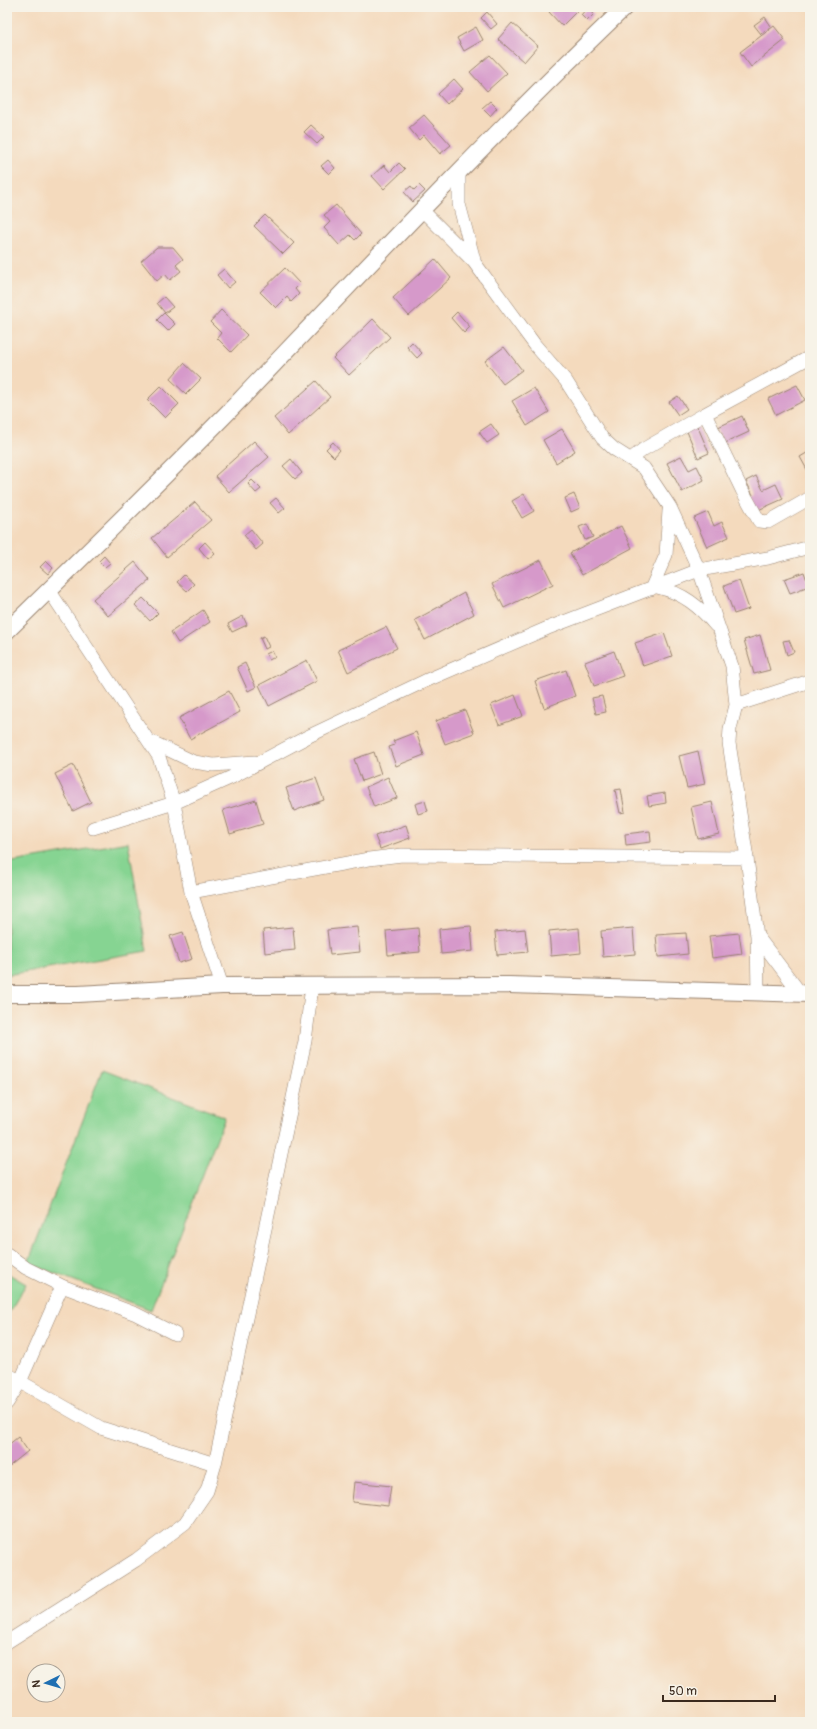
<svg xmlns="http://www.w3.org/2000/svg" width="817" height="1729" viewBox="0 0 817 1729" font-family="Pangolin,sans-serif">
	<rect width="100%" height="100%" fill="#f7f3e8"/>
	<filter id="ink" filterUnits="userSpaceOnUse"><feTurbulence type="fractalNoise" baseFrequency=".025" numOctaves="2"/><feDisplacementMap in="SourceGraphic" scale="8" xChannelSelector="R" yChannelSelector="G"/><feConvolveMatrix kernelMatrix="1 2 1 2 8 2 1 2 1" color-interpolation-filters="sRGB"/></filter>
	<filter id="wash" filterUnits="userSpaceOnUse"><feTurbulence type="fractalNoise" baseFrequency=".012" numOctaves="4" result="noise"/><feDisplacementMap in="SourceGraphic" scale="16" xChannelSelector="R" yChannelSelector="G"/><feGaussianBlur stdDeviation="0.9" result="paint"/><feColorMatrix in="noise" values="0 0 0 0 0 0 0 0 0 0 0 0 0 0 0 0 0 1.4 0 .05"/><feComposite in="paint" operator="in"/></filter>
	<g filter="url(#wash)">
		<rect width="100%" height="100%" fill="#f4dabd"/>
		<path fill="#86d492" stroke="#607f58" d="M128,842L147,951L7,975V863Z
			M102,1070L225,1117L151,1310L28,1263Z
			M7,1273L26,1284L7,1316Z"/>
		<g id="blocks">
			<path fill="#d699ca" d="M554,7H573L577,11L562,26L549,12Z
				M587,8L594,14L587,21L581,15Z
				M487,12L497,24L491,29L481,18Z
				M765,17L771,26L761,34L754,25Z
				M512,23L538,46L524,62L498,39Z
				M774,26L785,40L751,67L740,52Z
				M476,27L483,40L464,51L457,38Z
				M490,55L507,73L487,91L470,72Z
				M454,79L463,89L447,104L438,94Z
				M490,101L497,108L490,116L482,108Z
				M424,115L451,145L440,154L424,135L419,140L409,128Z
				M311,125L324,137L317,144L304,132Z
				M328,160L335,168L329,174L321,166Z
				M399,163L405,169L384,189L372,176L384,165L390,172Z
				M419,185L425,191L413,202L404,192L411,186L414,190Z
				M336,205L361,234L355,240L350,235L339,245L324,228L330,222L324,215Z
				M265,215L294,243L283,254L254,226Z
				M157,247H173L183,259L176,265L181,271L170,280L165,274L157,281L141,261Z
				M435,259L451,278L409,316L393,298Z
				M285,268L300,284L295,289L299,294L291,302L287,297L276,308L260,292Z
				M224,269L235,282L228,288L217,275Z
				M164,297L173,307L165,313L157,303Z
				M221,310L247,335L231,352L217,338L221,333L210,322Z
				M457,312L470,327L464,333L451,318Z
				M164,313L175,324L168,331L157,320Z
				M373,319L390,337L349,375L333,358Z
				M412,342L422,353L417,358L407,347Z
				M504,347L522,370L503,384L485,361Z
				M184,363L201,379L186,394L170,379Z
				M316,381L330,397L288,435L274,418Z
				M797,385L805,400L776,415L768,399Z
				M161,386L179,404L165,418L147,400Z
				M534,388L549,412L527,426L512,401Z
				M678,396L687,409L678,415L669,402Z
				M742,416L749,432L723,444L716,428Z
				M491,424L499,435L487,443L479,432Z
				M697,425L709,453L698,458L686,429Z
				M562,429L575,451L556,463L543,440Z
				M254,441L269,457L229,492L215,476Z
				M333,442L340,450L334,457L326,449Z
				M810,451V475L800,457Z
				M681,456L689,470L697,466L704,480L682,492L667,463Z
				M291,459L302,473L295,479L283,466Z
				M756,476L763,490L776,484L783,499L756,511L749,497L753,495L746,481Z
				M252,480L261,489L256,493L248,484Z
				M524,494L534,511L522,518L512,501Z
				M574,494L580,508L571,512L565,498Z
				M276,498L285,508L279,513L270,503Z
				M195,502L211,520L167,557L152,538Z
				M708,512L714,526L722,522L729,537L707,547L694,518Z
				M587,524L593,537L585,540L579,527Z
				M621,526L632,548L582,575L570,553Z
				M251,529L263,544L256,550L244,535Z
				M205,542L215,553L208,559L199,548Z
				M104,556L110,563L105,567L99,561Z
				M541,560L553,584L504,608L492,584Z
				M46,561L53,568L48,574L40,567Z
				M135,562L150,580L108,616L93,599Z
				M804,572L809,586L790,593L784,579Z
				M184,575L194,584L187,591L177,582Z
				M739,580L749,609L734,614L724,586Z
				M464,593L474,614L425,640L415,620Z
				M143,598L158,613L150,621L135,605Z
				M203,610L210,622L178,643L171,632Z
				M243,616L247,625L232,632L228,624Z
				M386,627L397,648L348,672L338,650Z
				M664,633L672,656L643,666L635,643Z
				M760,635L770,670L754,674L744,640Z
				M264,636L269,647L265,649L260,638Z
				M789,640L794,652L787,655L783,641Z
				M272,651L275,657L269,660L266,654Z
				M614,651L623,676L594,686L585,662Z
				M307,660L317,681L269,706L259,685Z
				M245,663L256,687L248,691L237,667Z
				M566,670L575,696L544,708L535,681Z
				M229,691L240,712L190,739L179,718Z
				M515,695L523,716L499,725L491,705Z
				M602,696L606,712L596,714L592,698Z
				M465,710L474,733L445,744L436,721Z
				M416,732L424,755L396,766L389,747L395,745L393,741Z
				M698,751L705,784L687,788L679,756Z
				M374,752L381,774L362,781L354,759Z
				M73,765L91,802L73,811L55,774Z
				M388,777L397,798L374,807L366,787Z
				M316,778L324,800L294,811L286,788Z
				M621,789L625,812L620,813L615,790Z
				M665,793L666,803L649,806L647,796Z
				M256,800L263,824L230,834L223,810Z
				M425,801L428,811L418,814L415,804Z
				M712,802L719,834L698,839L691,807Z
				M406,825L410,838L380,849L375,836Z
				M650,831L651,842L626,845L625,834Z
				M471,926L473,951L441,954L439,929Z
				M293,927L295,950L265,953L263,930Z
				M357,927L360,952L330,955L327,930Z
				M418,928L420,952L388,955L386,931Z
				M579,928L581,953L551,956L549,931Z
				M633,928L635,954L603,957L601,931Z
				M525,929L528,952L497,955L495,932Z
				M183,932L192,959L179,963L170,936Z
				M686,933L688,954L658,957L656,935Z
				M739,933L742,954L712,958L709,936Z
				M18,1437L28,1451L7,1468V1446Z
				M354,1482L391,1486L388,1506L352,1502Z"/>
		</g>
	</g>
	<g filter="url(#ink)">
		<use href="#blocks" fill-opacity="0" stroke="#98826e" stroke-width="1"/>
		<g fill="none" stroke-linecap="round" stroke-linejoin="round">
			<defs>
				<path id="minor" d="M459,172V204L474,260
					M421,209L474,262L535,345L566,381L602,438L614,449L644,468L670,507L699,570L732,666L736,705L730,729L729,743L747,858L757,936L758,993
					M705,414L742,490L759,521L768,522L810,498
					M631,459L644,449L705,414L810,357
					M657,587C683,593 699,606 716,626
					M651,589L666,555L669,511
					M49,590L159,757L174,803L191,892L222,986
					M736,705L810,681
					M150,741L194,762L213,765L255,762
					M93,828L174,803L232,777L309,736L425,681L548,628L699,570L768,558L810,547
					M191,892L369,859L402,855L747,858
					M757,936L801,994
					M7,1254L26,1268L62,1286L136,1314L175,1334
					M7,1374L101,1428L215,1464
					M7,1403L20,1382L62,1286
					M7,1642L136,1560L185,1523L207,1491L215,1464L305,1041L312,986"/>
				<path id="tertiary" d="M7,631C85,555 163,479 239,401C366,268 492,134 625,7
					M7,994H78L222,986L509,985L810,994"/>
			</defs>
			<use href="#minor" stroke="#98826e" stroke-width="14"/>
			<use href="#tertiary" stroke="#98826e" stroke-width="18"/>
			<use href="#minor" stroke="#fff" stroke-width="13"/>
			<use href="#tertiary" stroke="#fff" stroke-width="16"/>
		</g>
	</g>
	<rect width="817" height="1729" fill="none" stroke="#f7f3e8" stroke-width="24"/>
	<g transform="translate(46 1683) rotate(265)"><circle r="19" fill="#f7f3e8" stroke="#aca397"/>
	<path d="M0-3L7 15L0 10L-7 15Z" fill="#1f6fb2"/>
	<text y="-6" font-size="11" font-weight="bold" text-anchor="middle" fill="#3b2a1e">N</text>
	</g>
	<path d="M663 1695v6h112v-6" fill="none" stroke="#3b2a1e" stroke-width="2"/>
	<text x="669" y="1695" font-size="12" fill="#3b2a1e" stroke="#f7f3e8" stroke-width="3" paint-order="stroke">50 m</text>
</svg>
